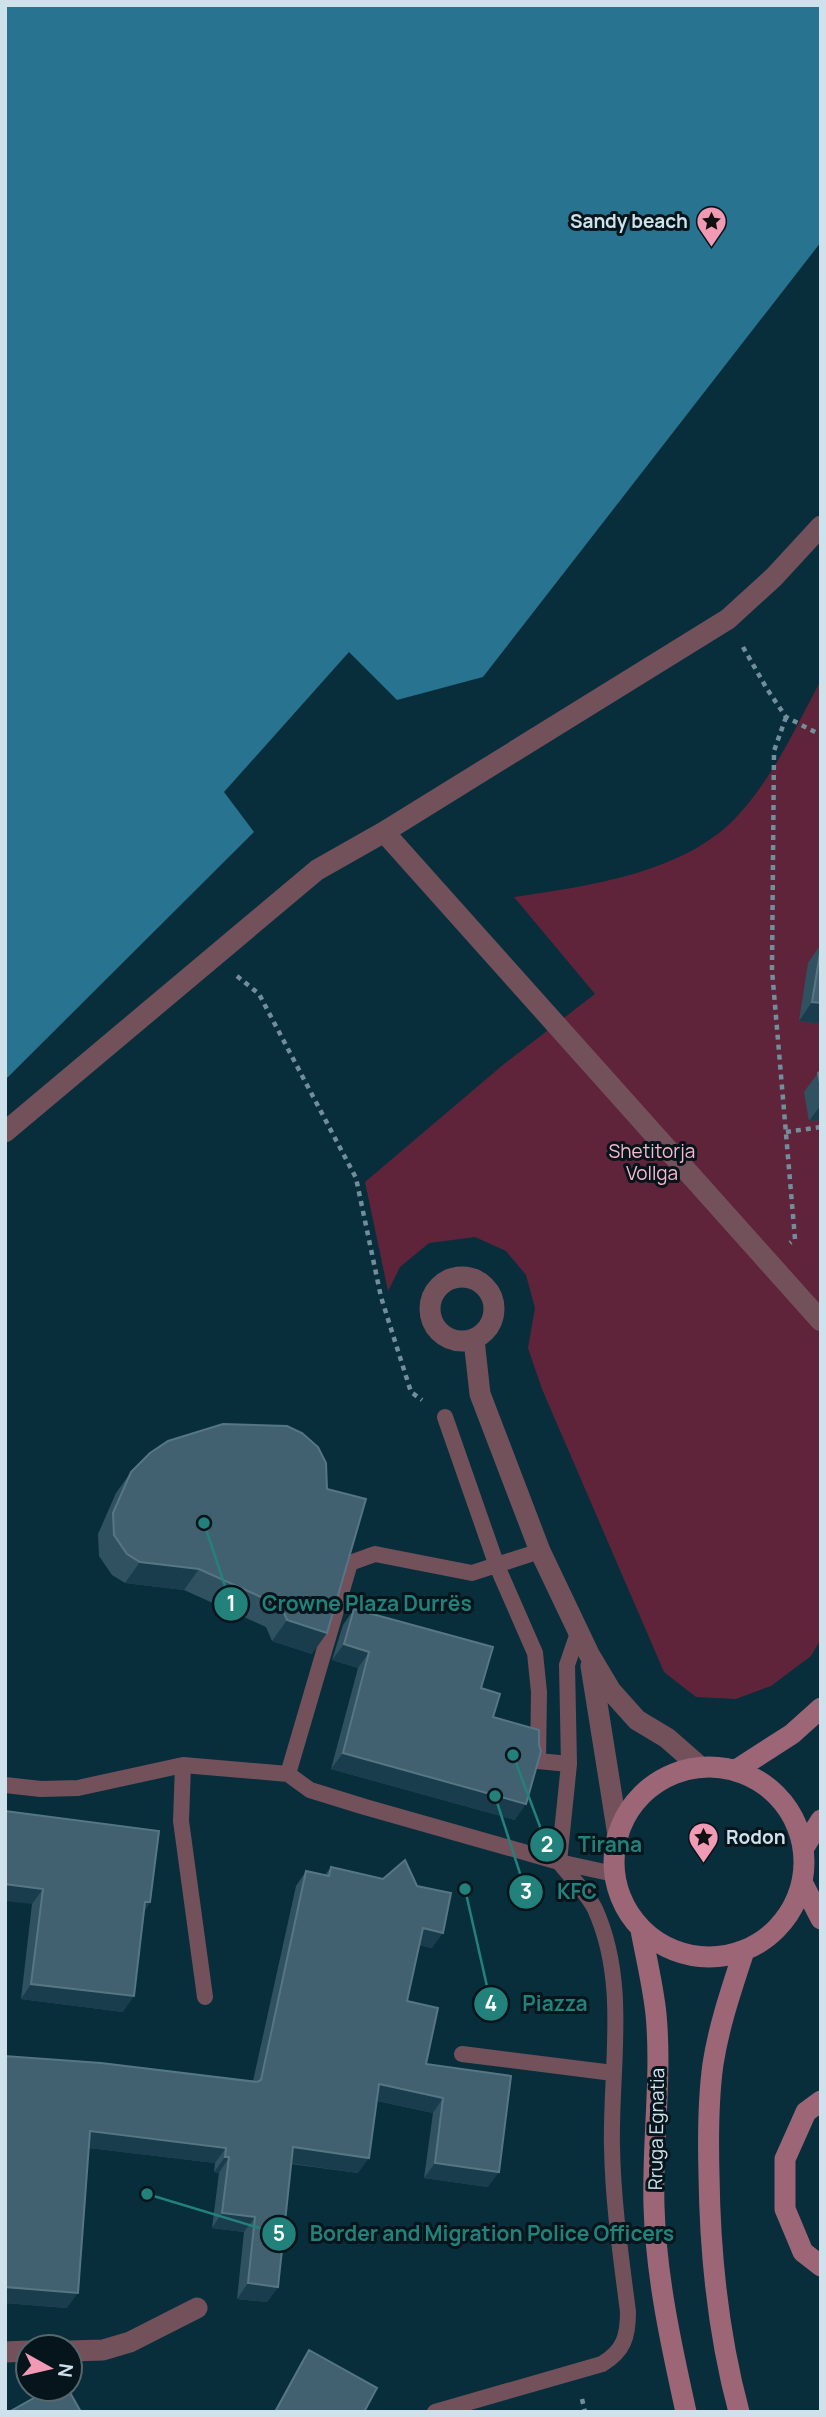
<svg xmlns="http://www.w3.org/2000/svg" width="826" height="2417" viewBox="0 0 826 2417" font-family="Manrope,sans-serif">
	<rect width="100%" height="100%" fill="#082e3c"/>
	<path fill="#60243a" d="M821,680V1639L811,1656L771,1686L736,1699L696,1697L664,1672L542,1389L528,1348L535,1308L526,1275L506,1251L475,1237L429,1243L400,1267L388,1291L365,1182L504,1064L595,994L514,897C588,886 688,873 740,813C775,774 797,725 821,680Z"/>
	<path fill="#277390" d="M5,5H821V242L483,677L397,700L349,652L224,792L254,832L5,1080Z"/>
	<g fill="none" stroke-linecap="round" stroke-linejoin="round">
		<path stroke="#728e9a" stroke-width="4.5" stroke-dasharray="5 5" stroke-linecap="butt" d="M743,647L767,689L786,717L821,735
			M786,717L774,751L772,970L795,1239L790,1243
			M237,976L259,994L356,1178L381,1297L411,1392L422,1400
			M786,1132L821,1127
			M582,2399L585,2412"/>
		<path stroke="#73515b" stroke-width="16" d="M445,1417L497,1566L535,1653L539,1692L538,1761L569,1764
			M183,1765L181,1821L205,1997
			M288,1774L350,1563L375,1554L472,1573L540,1551
			M5,1785L41,1789L78,1788L183,1765L288,1774L310,1790L365,1807L559,1862L614,1874
			M462,2054L613,2073
			M435,2412L602,2364C624,2351 628,2336 628,2312C621,2257 613,2203 612,2147C610,2068 629,1984 595,1909C587,1893 571,1877 559,1862L569,1764L567,1665L579,1630"/>
		<path stroke="#73515b" stroke-width="21" d="M384,832L821,1321
			M5,1132L317,870L384,832L728,619L774,577L821,526
			M430 1309a32 32 0 1 1 64 0a32 32 0 1 1-64 0Z
			M474,1340L480,1394L540,1551L589,1654L611,1691L637,1720L667,1738L699,1766
			M591,1666L618,1835
			M70,2351L103,2350L130,2342L197,2308
			M5,2352L28,2351"/>
		<path stroke="#9c6676" stroke-width="21" d="M614 1862a95 95 0 1 1 190 0a95 95 0 1 1-190 0Z
			M736,1770L792,1734L821,1708
			M803,1849L821,1820
			M802,1882L821,1919
			M641,1930C646,1957 653,1986 656,2014C662,2078 652,2142 654,2206C656,2276 671,2344 686,2412
			M821,2101L806,2112L785,2159V2209L803,2252L821,2266
			M739,2412C718,2334 710,2255 709,2175C708,2138 708,2100 713,2064C719,2025 732,1988 744,1951"/>
	</g>
	<path fill="#305260" d="M821,944V1024L799,1021L808,963Z
		M821,1071V1120L809,1121L804,1092L818,1073Z
		M223,1424L312,1654L272,1641L266,1627L184,1590L125,1583L112,1575L99,1556L98,1534L116,1493L131,1472Z
		M354,1609L481,1688L493,1717L515,1820L331,1769L358,1668L332,1660L343,1625Z
		M5,1811L150,1902L144,1912L123,2012L21,1999L32,1904Z
		M331,1867L432,1948L419,1945L407,2001L426,2064L488,2187L424,2178L433,2113L377,2101L358,2173L291,2164L278,2287L267,2302L237,2299L244,2232L212,2228L219,2173L214,2172L215,2163L89,2148L67,2308L5,2303V2056L253,2081L296,1886L306,1871L325,1875Z
		M309,2350L364,2412H274L301,2362Z"/>
	<path fill="#193d4c" d="M812,1002L821,1003V1024L799,1021Z
		M821,1105V1120L809,1121Z
		M140,1562L199,1569L184,1590L125,1583Z
		M287,1620L327,1633L312,1654L272,1641Z
		M344,1644L369,1652L358,1668L332,1660Z
		M343,1753L526,1804L515,1820L331,1769Z
		M5,1884L43,1889L32,1904L5,1901Z
		M145,1902H150L140,1918Z
		M423,1928L443,1933L432,1948L412,1944Z
		M31,1984L134,1996L123,2012L21,1999Z
		M379,2084L443,2098L433,2113L368,2099Z
		M90,2131L226,2148L215,2163L80,2147Z
		M293,2147L369,2158L358,2173L282,2162Z
		M225,2157H229L219,2173L214,2172Z
		M435,2163L499,2172L488,2187L424,2178Z
		M222,2213L255,2217L244,2232L212,2228Z
		M248,2283L278,2287L267,2302L237,2299Z
		M5,2287L78,2293L67,2308L5,2303Z"/>
	<path fill="#416170" stroke="#577683" stroke-width="2" d="M821,947V1003L812,1002Z
		M821,1071V1088L818,1073Z
		M223,1424L287,1426L302,1433L318,1447L326,1463L327,1489L366,1499L327,1633L287,1620L281,1606L199,1569L140,1562L127,1554L114,1535L113,1513L131,1472L150,1453L168,1441Z
		M354,1609L493,1647L481,1688L500,1694L493,1717L539,1730V1745L541,1751L526,1804L343,1753L369,1652L344,1644Z
		M5,1811L159,1831L150,1902H145L134,1996L31,1984L43,1889L5,1884Z
		M405,1860L417,1886L451,1893L443,1933L423,1928L407,2001L438,2008L426,2064L511,2076L499,2172L435,2163L443,2098L379,2084L369,2158L293,2147L278,2287L248,2283L255,2217L222,2213L229,2157H225L226,2148L90,2131L78,2293L5,2287V2056L101,2063L257,2082L261,2080L306,1871L329,1876L331,1867L383,1879Z
		M309,2350L377,2388L364,2412H275Z
		M50,2389H68L81,2412H9Z"/>
	<defs>
		<symbol id="sight-pin" viewBox="-11 -11 22 30"><path d="M0 17L-7.5 6A9.5 9.5 0 1 1 7.5 6Z" fill="#f09ab4" stroke="#06141b"/><path d="M0-6L1.8-2.2L6-1.7L2.9 1.2L3.7 5.4L0 3.3L-3.7 5.4L-2.9 1.2L-6-1.7L-1.8-2.2Z" fill="#111"/></symbol>
	</defs>
	<g fill-rule="evenodd">
		<use href="#sight-pin" x="694" y="204" width="35" height="47"/>
		<use href="#sight-pin" x="686" y="1820" width="35" height="47"/>
	</g>
	<g text-anchor="middle" dominant-baseline="central" stroke-width="6" stroke-linejoin="round" paint-order="stroke">
		<g font-size="19" font-weight="bold" fill="#cfe2ec" stroke="#06141b" text-anchor="end">
			<text x="688" y="221">Sandy beach</text>
			<text x="726" y="1837" text-anchor="start">Rodon</text>
		</g>
		<g font-size="19" fill="#fbb7cb" stroke="#06141b">
			<text x="652" y="1151">Shetitorja<tspan x="652" dy="22">Vollga</tspan></text>
		</g>
		<g font-size="19" fill="#cfe2ec" stroke="#06141b">
			<text transform="translate(656 2129) rotate(-89)">Rruga Egnatia</text>
		</g>
	</g>
	<path fill="none" stroke="#22817b" stroke-width="2.5" d="M204 1523L231 1604M513 1755L547 1845M495 1796L526 1892M465 1889L491 2004M147 2194L279 2234"/>
	<g fill="#22817b" stroke="#06141b" stroke-width="2.5">
		<circle cx="204" cy="1523" r="7"/>
		<circle cx="513" cy="1755" r="7"/>
		<circle cx="495" cy="1796" r="7"/>
		<circle cx="465" cy="1889" r="7"/>
		<circle cx="147" cy="2194" r="7"/>
		<circle cx="231" cy="1604" r="18"/>
		<circle cx="547" cy="1845" r="18"/>
		<circle cx="526" cy="1892" r="18"/>
		<circle cx="491" cy="2004" r="18"/>
		<circle cx="279" cy="2234" r="18"/>
	</g>
	<g font-size="21" text-anchor="middle" font-weight="bold" fill="#fff">
		<text x="231" y="1611">1</text>
		<text x="547" y="1852">2</text>
		<text x="526" y="1899">3</text>
		<text x="491" y="2011">4</text>
		<text x="279" y="2241">5</text>
	</g>
	<g font-size="21" text-anchor="middle" font-weight="bold" fill="#22817b" stroke="#06141b" stroke-width="6" stroke-linejoin="round" paint-order="stroke">
		<text x="367" y="1611">Crowne Plaza Durrës</text>
		<text x="610" y="1852">Tirana</text>
		<text x="577" y="1899">KFC</text>
		<text x="555" y="2011">Piazza</text>
		<text x="492" y="2241">Border and Migration Police Officers</text>
	</g>
	<rect width="826" height="2417" fill="none" stroke="#cfe2ec" stroke-width="14"/>
	<g transform="translate(49 2368) rotate(98)"><circle r="33" fill="#06141b" stroke="#56666f" stroke-width="2"/>
	<path d="M0-5L12 26L0 18L-12 26Z" fill="#f09ab4"/>
	<text y="-10" font-size="19" font-weight="bold" text-anchor="middle" fill="#cfe2ec">N</text>
	</g>
</svg>
